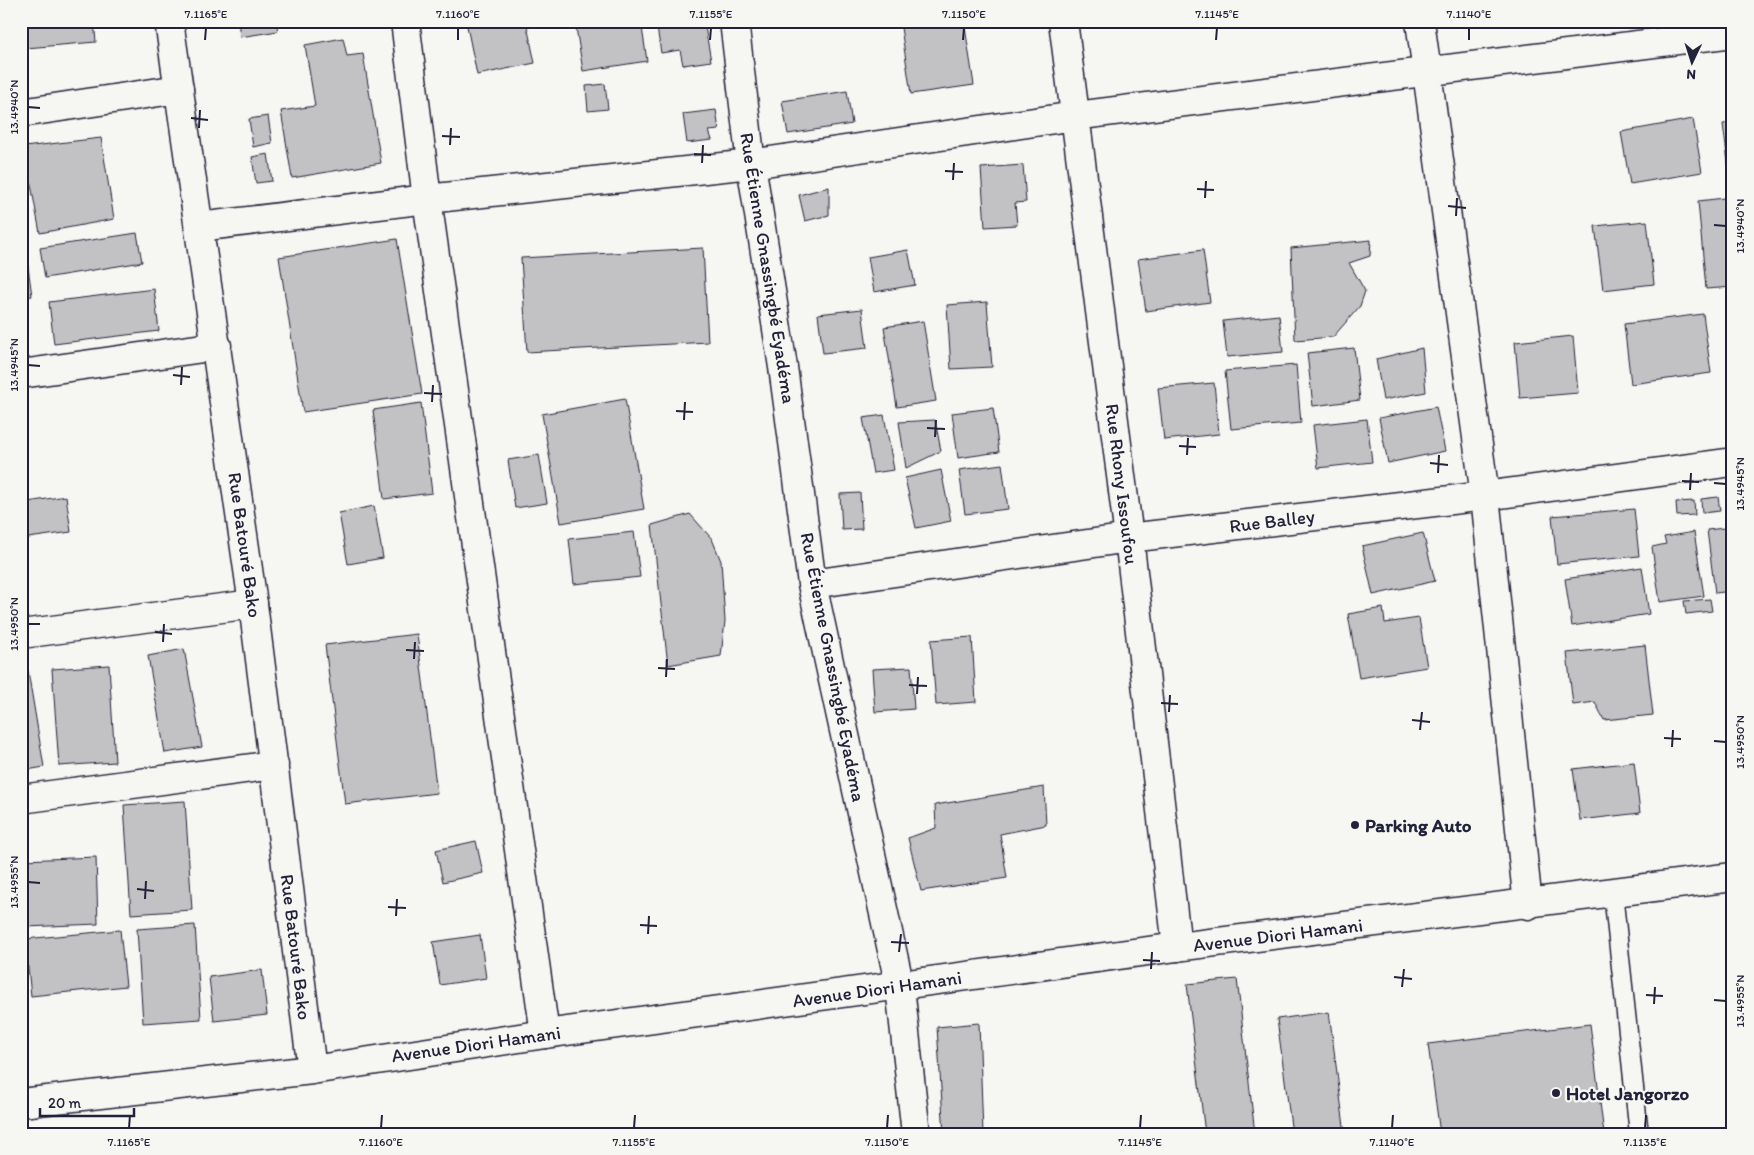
<svg xmlns="http://www.w3.org/2000/svg" width="1754" height="1155" viewBox="0 0 1754 1155" font-family="Itim,sans-serif">
	<rect width="100%" height="100%" fill="#f6f6f2"/>
	<filter id="ink" filterUnits="userSpaceOnUse"><feTurbulence type="fractalNoise" baseFrequency=".02" numOctaves="2"/><feDisplacementMap in="SourceGraphic" scale="10" xChannelSelector="R" yChannelSelector="G"/><feConvolveMatrix kernelMatrix="1 2 1 2 8 2 1 2 1" color-interpolation-filters="sRGB"/></filter>
	<g filter="url(#ink)">
		<path fill="#c2c2c4" stroke="#22223b" d="M21,21H94L96,42L26,48L24,24H21Z
			M238,21H276L278,31L240,37Z
			M323,21H356L324,25Z
			M466,21H526L535,63L477,75Z
			M575,21H641L647,61L583,71Z
			M656,21H704L711,61L683,65L680,50L661,53Z
			M900,21H964L974,85L911,94Z
			M343,38L347,56L363,54L381,163L292,178L281,111L315,106L305,45Z
			M605,84L608,109L588,111L586,86Z
			M847,91L852,124L788,134L782,101Z
			M716,110L719,130L709,131L712,140L687,143L683,114Z
			M268,116L272,143L253,147L249,119Z
			M1693,119L1702,172L1630,184L1621,132Z
			M1733,123V178H1730L1723,124Z
			M101,138L114,219L40,233L24,147Z
			M268,154L272,181L256,183L252,157Z
			M1023,165L1026,202L1015,203L1017,225L985,227L981,168Z
			M829,187V215L805,221L799,195Z
			M1733,197V287L1706,289L1698,201Z
			M1647,221L1654,284L1603,290L1595,226Z
			M137,233L142,262L45,278L40,248Z
			M397,239L422,394L303,412L279,257Z
			M1371,240L1370,256L1349,263L1365,291L1360,306L1333,337L1295,340L1291,248Z
			M703,248L708,342L527,352L521,258Z
			M908,250L915,285L874,292L868,257Z
			M1203,250L1210,302L1146,311L1138,259Z
			M26,252L32,296L21,298V253Z
			M154,289L159,331L54,344L49,302Z
			M987,302L992,367L951,369L947,305Z
			M862,309L867,348L823,353L818,314Z
			M1703,314L1711,373L1631,384L1624,324Z
			M1279,315L1283,352L1227,357L1223,321Z
			M923,321L936,401L897,407L884,327Z
			M1573,336L1578,393L1520,398L1515,342Z
			M1354,348L1360,400L1313,406L1307,353Z
			M1422,348L1426,392L1383,400L1376,359Z
			M1296,365L1301,423L1231,429L1225,371Z
			M1214,383L1219,434L1164,440L1158,388Z
			M625,399L644,509L561,523L542,414Z
			M421,403L432,493L384,499L373,410Z
			M1436,407L1445,451L1388,463L1379,418Z
			M993,408L999,452L958,458L952,413Z
			M884,415L894,470L873,473L863,418Z
			M1367,419L1372,462L1318,468L1313,425Z
			M935,420L941,451L906,468L899,422Z
			M539,455L547,503L515,508L508,460Z
			M21,457L25,493H21Z
			M1002,464L1008,509L965,514L959,470Z
			M941,470L951,521L916,528L905,478Z
			M860,493L862,529L842,530L840,494Z
			M66,496L71,532L21,539V503Z
			M1718,497L1720,511L1702,513L1701,499Z
			M1694,501L1695,515L1677,516L1676,502Z
			M374,506L383,558L348,564L339,513Z
			M1634,509L1639,556L1557,564L1552,516Z
			M690,514L712,539L721,561L725,621L721,656L668,665L652,525Z
			M1733,527V591L1715,593L1707,530Z
			M634,532L640,577L574,584L569,539Z
			M1694,532L1704,596L1660,602L1652,547L1666,544L1664,537Z
			M1423,533L1435,581L1373,595L1362,546Z
			M1642,567L1649,614L1572,626L1565,579Z
			M1710,599L1712,611L1686,614L1684,601Z
			M1383,608L1385,623L1419,618L1427,667L1359,678L1348,614Z
			M417,634L437,793L345,804L325,645Z
			M972,637L976,702L936,705L931,640Z
			M1645,645L1653,715L1604,720L1595,702L1573,705L1567,653Z
			M184,649L202,747L165,753L148,656Z
			M109,665L115,762L59,766L52,669Z
			M911,667L914,709L875,712L872,669Z
			M28,671L44,767L21,771V672Z
			M1634,762L1640,813L1580,820L1573,769Z
			M1044,787L1046,825L1000,834L1007,878L921,891L908,838L936,828L935,805Z
			M185,801L192,910L131,914L124,805Z
			M476,841L483,873L443,882L436,850Z
			M96,857L98,924L25,927L23,860Z
			M195,925L201,1019L143,1023L137,929Z
			M120,930L126,986L31,996L25,939Z
			M480,935L486,978L440,985L433,942Z
			M262,970L267,1015L214,1021L209,977Z
			M1237,979L1255,1134H1205L1187,984Z
			M1329,1012L1345,1134H1292L1277,1019Z
			M979,1023L983,1134H944L937,1027Z
			M1590,1024L1604,1134H1440L1428,1044Z"/>
		<g fill="none" stroke-linecap="round" stroke-linejoin="round">
			<defs>
				<path id="lane" d="M1613,893L1639,1134"/>
				<path id="street" d="M405,21L427,199L545,1034
					M734,21L751,164L783,367L812,584L900,987L916,1134
					M1063,21L1129,538L1177,947
					M1420,21L1485,496L1528,905
					M21,113L179,89
					M199,227L427,199L751,164L1075,116L1733,33
					M21,374L217,346
					M812,584L1129,538L1485,496L1733,462
					M21,634L253,604
					M21,799L274,765"/>
				<path id="secondary" d="M169,21L253,604L312,1070
					M21,1103L312,1070L545,1034L1177,947L1733,877"/>
			</defs>
			<use href="#lane" stroke="#22223b" stroke-width="21"/>
			<use href="#street" stroke="#22223b" stroke-width="31"/>
			<use href="#secondary" stroke="#22223b" stroke-width="31"/>
			<use href="#lane" stroke="#f6f6f2" stroke-width="18"/>
			<use href="#street" stroke="#f6f6f2" stroke-width="28"/>
			<use href="#secondary" stroke="#f6f6f2" stroke-width="28"/>
		</g>
	</g>
	<path fill="none" stroke="#22223b" stroke-width="2" d="M205,40L206,28M458,40V28M710,40L711,28M963,40L964,28M1216,40L1217,28M1469,40V28M28,107L40,108M191,118L208,120M199,128L200,110M442,136L460,137M450,145L451,128M694,154L711,155M702,163L703,145M945,171L963,172M953,180L954,163M1197,189L1214,190M1205,198L1206,181M1448,206L1466,208M1456,216L1457,198M1714,225L1726,226M28,365L40,366M173,375L190,377M181,385L182,367M424,393L442,394M432,402L433,385M676,411L693,412M684,420L685,402M927,428L945,429M935,437L936,420M1179,446L1196,447M1187,455L1188,438M1430,463L1448,465M1438,473L1439,455M1682,481L1699,482M1714,483L1726,484M1690,490L1691,473M28,624H40M155,632L172,634M163,642L164,624M406,650L424,651M414,659L415,642M658,668L675,669M666,677L667,659M909,685L927,686M917,694L918,677M1161,703L1178,704M1169,712L1170,695M1412,720L1430,722M1420,730L1422,712M1664,738L1681,739M1714,741L1726,742M1672,747L1673,730M28,882L40,883M137,889L154,891M145,899L146,881M388,907L406,908M396,916L397,899M640,925L657,926M648,934L649,916M891,942L909,943M899,952L901,934M1143,960L1160,961M1151,969L1152,952M1394,977L1412,979M1402,987L1404,969M1646,995L1663,996M1714,1000L1726,1001M1654,1004L1655,987M129,1128L130,1115M381,1128L382,1115M634,1128L635,1115M887,1128L888,1115M1140,1128L1141,1115M1392,1128L1393,1115M1645,1128L1646,1115"/>
	<g fill="#22223b" stroke="#f6f6f2" stroke-width="2">
		<circle cx="1355" cy="825" r="5"/>
		<circle cx="1556" cy="1093" r="5"/>
	</g>
	<g text-anchor="middle" dominant-baseline="central" stroke-width="4.5" stroke-linejoin="round" paint-order="stroke">
		<g font-size="19" fill="#22223b" stroke="#f6f6f2">
			<text transform="translate(768 268) rotate(81)">Rue Étienne Gnassingbé Eyadéma</text>
			<text transform="translate(1122 484) rotate(83)">Rue Rhony Issoufou</text>
			<text transform="translate(1272 521) rotate(-7)">Rue Balley</text>
			<text transform="translate(245 545) rotate(82)">Rue Batouré Bako</text>
			<text transform="translate(833 667) rotate(79)">Rue Étienne Gnassingbé Eyadéma</text>
			<text transform="translate(1278 935) rotate(-7)">Avenue Diori Hamani</text>
			<text transform="translate(296 947) rotate(83)">Rue Batouré Bako</text>
			<text transform="translate(877 989) rotate(-8)">Avenue Diori Hamani</text>
			<text transform="translate(476 1044) rotate(-8)">Avenue Diori Hamani</text>
		</g>
		<g font-size="19" font-weight="bold" fill="#22223b" stroke="#f6f6f2" text-anchor="start">
			<text x="1365" y="825">Parking Auto</text>
			<text x="1566" y="1093">Hotel Jangorzo</text>
		</g>
	</g>
	<rect width="1754" height="1155" fill="none" stroke="#f6f6f2" stroke-width="55"/>
	<g transform="translate(1692 62) rotate(184)" stroke="#f6f6f2" stroke-width="4" paint-order="stroke">
	<path d="M0-4L9 19L0 12L-9 19Z" fill="#22223b"/>
	<text y="-8" font-size="14" font-weight="bold" text-anchor="middle" fill="#22223b">N</text>
	</g>
	<path d="M40 1108v8h94v-8" fill="none" stroke="#22223b" stroke-width="2.5"/>
	<text x="48" y="1108" font-size="15" fill="#22223b" stroke="#f6f6f2" stroke-width="4" paint-order="stroke">20 m</text>
	<rect x="28" y="28" width="1698" height="1100" fill="none" stroke="#22223b" stroke-width="2"/>
	<g font-size="12" text-anchor="middle" fill="#22223b">
		<text x="206" y="18">7.1165°E</text>
		<text x="458" y="18">7.1160°E</text>
		<text x="711" y="18">7.1155°E</text>
		<text x="964" y="18">7.1150°E</text>
		<text x="1217" y="18">7.1145°E</text>
		<text x="1469" y="18">7.1140°E</text>
		<text transform="translate(14 107) rotate(-90)" y="4">13.4940°N</text>
		<text transform="translate(1740 226) rotate(-90)" y="4">13.4940°N</text>
		<text transform="translate(14 365) rotate(-90)" y="4">13.4945°N</text>
		<text transform="translate(1740 484) rotate(-90)" y="4">13.4945°N</text>
		<text transform="translate(14 624) rotate(-90)" y="4">13.4950°N</text>
		<text transform="translate(1740 742) rotate(-90)" y="4">13.4950°N</text>
		<text transform="translate(14 882) rotate(-90)" y="4">13.4955°N</text>
		<text transform="translate(1740 1001) rotate(-90)" y="4">13.4955°N</text>
		<text x="129" y="1146">7.1165°E</text>
		<text x="381" y="1146">7.1160°E</text>
		<text x="634" y="1146">7.1155°E</text>
		<text x="887" y="1146">7.1150°E</text>
		<text x="1140" y="1146">7.1145°E</text>
		<text x="1392" y="1146">7.1140°E</text>
		<text x="1645" y="1146">7.1135°E</text>
	</g>
</svg>
